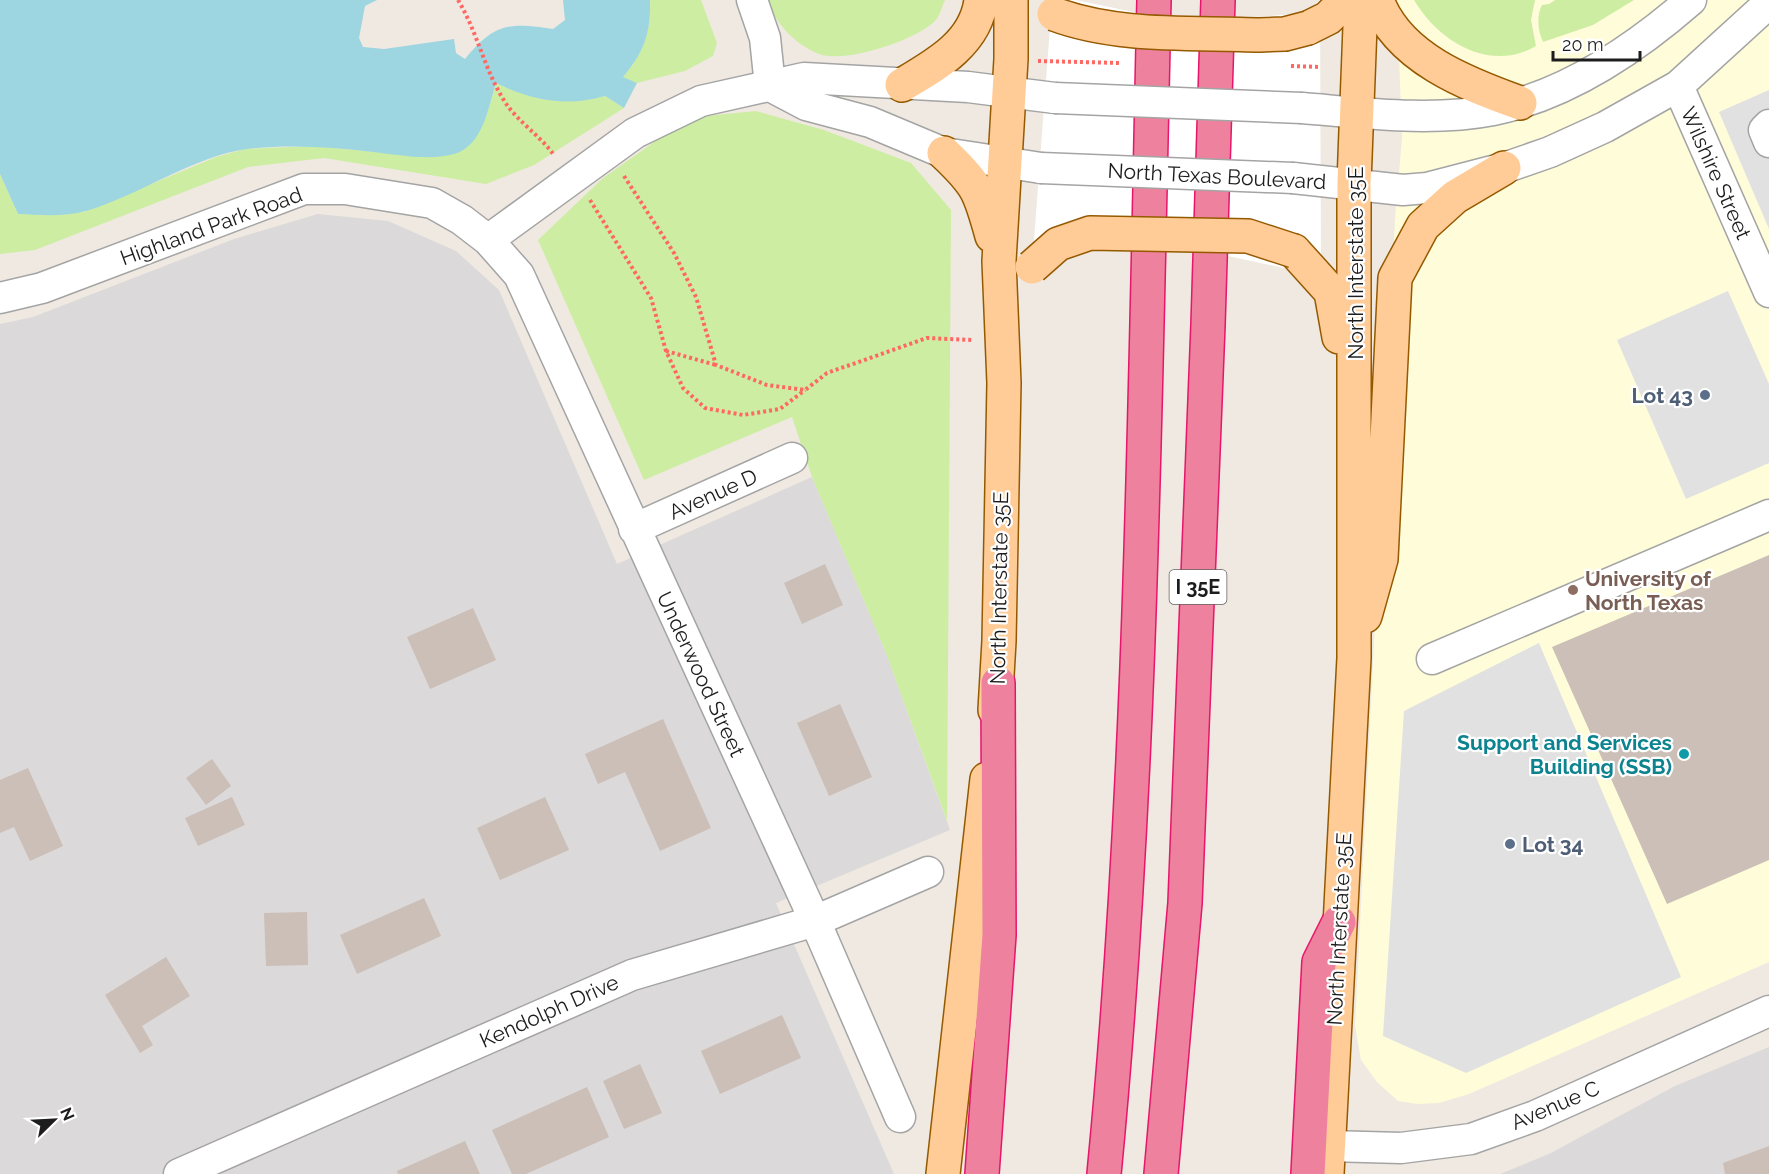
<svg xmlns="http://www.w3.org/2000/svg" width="1769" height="1174" viewBox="0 0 1769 1174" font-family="Raleway,sans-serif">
	<rect width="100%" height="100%" fill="#efe9e1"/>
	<path fill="#dbd9d9" d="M318,214L388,221L456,251L499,290L617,564L812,477L886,653L950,830L776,903L894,1174H0V324L33,317L234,239Z
		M1769,1047V1174H1500L1549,1154L1675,1086Z"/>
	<path fill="#fffcda" d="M1397,0H1769V962L1469,1094L1439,1103L1417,1104L1398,1101L1377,1082L1361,1060L1355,1026L1395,219L1402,138Z"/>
	<path fill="#cdeea2" d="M650,0H701L717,43L713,56L685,71L637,83L622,78C643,54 651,31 650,0Z
		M766,0H945C942,6 940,16 935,21C916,40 845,64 819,54C794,44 777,24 766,0Z
		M1414,0H1535L1531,20L1536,46C1490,73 1439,42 1414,0Z
		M1555,0H1634L1593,25L1543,42C1538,31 1536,17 1542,5L1549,4Z
		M496,83C528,99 570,106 605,96L624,108L534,165L486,184L324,158L248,167L35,250L0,254V174L18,214L84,212L216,157L245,149L314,146L376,152L486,117Z
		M756,111L824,130L911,163L951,210L947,821L886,653L812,477L792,417L644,480L538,240L603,178L657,140L705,116Z"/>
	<path fill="#e1e1e1" d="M1769,90V229L1719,112Z
		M1728,291L1769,384V463L1686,499L1617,340Z
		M1539,643L1681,977L1466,1073L1383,1036L1404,711Z"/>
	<path fill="#9dd6e1" d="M0,0H377L365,6L359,38L363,47L384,49L454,39L456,53L465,59C494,24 508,22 553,29L565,20L563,0H650C651,33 644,52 623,77L637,83L624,108L605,96C566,107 532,101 496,83C488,108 483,146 454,154C428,161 400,155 373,152C331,147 289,144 247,149C194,156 138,196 86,211C65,217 39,215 18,214L0,174Z"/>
	<path fill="#fff" d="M1052,0H1076L1186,23L1304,13L1320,0L1321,271L1293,270L1186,247L1104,245L1077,252L1054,269L1032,267Z"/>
	<path fill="#cbbfb7" d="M1769,555V860L1667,904L1552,647Z
		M825,564L843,605L802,624L784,583Z
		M473,608L496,660L430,689L407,637Z
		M840,704L872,777L829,796L797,723Z
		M663,719L711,828L660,851L625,772L598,784L585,754Z
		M212,759L231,786L206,805L186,778Z
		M28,768L63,846L30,861L14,827L0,833V780Z
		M232,797L245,825L198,846L185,818Z
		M545,797L569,850L500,880L477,828Z
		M424,898L441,936L357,974L340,935Z
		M307,912L308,965L266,966L264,913Z
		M166,957L190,996L142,1026L153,1045L140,1053L105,995Z
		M782,1015L801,1058L720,1094L701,1051Z
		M640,1064L662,1113L624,1129L603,1081Z
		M587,1087L609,1137L526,1174H512L492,1130Z
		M465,1141L480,1174H398L397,1171Z
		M1769,1146V1174H1725L1723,1163Z"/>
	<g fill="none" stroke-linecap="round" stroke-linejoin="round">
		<defs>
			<path id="minor" d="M752,0L765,38L770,86
				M770,86L806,105L870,122L944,153L1041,168
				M1678,86L1769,292
				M1302,108C1364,113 1432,122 1493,110C1567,95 1635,49 1691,0
				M1769,125L1764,130L1769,142
				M1293,178L1403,190L1427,188L1504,168L1550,152L1605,127L1678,86L1769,3
				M488,240L635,133L701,101L804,78L968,87L1055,98
				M0,298L42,288L304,189H345L432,203L462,220L488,240L519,275L815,921L900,1117
				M634,529L792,458
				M1432,659L1769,515
				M1329,1146L1401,1148L1471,1139L1535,1116L1769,1011
				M179,1174L632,975L815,921L928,872"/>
			<path id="major" d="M1377,0C1398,58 1467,84 1520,103
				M1308,28L1328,18L1346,0
				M902,85C936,65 976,43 981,0
				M944,153C978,185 980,192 992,236
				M1294,251L1331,292L1339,337
				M1365,616L1381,559L1395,278L1423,226L1455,197L1504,168
				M995,710L999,641L1004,383L999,261L1011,59V0
				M943,1174L987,779
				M1327,1174L1354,658V183L1361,0"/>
			<path id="highway" d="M982,1174L999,935L998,683
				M1104,1174C1142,784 1145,392 1154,0
				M1161,1174L1185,903L1208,325L1218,0
				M1308,1174L1319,962L1339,922"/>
		</defs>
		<use href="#minor" stroke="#a4a4a4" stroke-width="33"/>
		<use href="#major" stroke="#955a00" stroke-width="36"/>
		<use href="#highway" stroke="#e7156b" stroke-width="36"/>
		<path stroke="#ff6862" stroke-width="4" stroke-dasharray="3 3" stroke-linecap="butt" d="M458,0C478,33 485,73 507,105C519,122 540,136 554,155
			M624,176L674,253L696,297L716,365L767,385L805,390L827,373L927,338L972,340
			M590,200L651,298L666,351L683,388L705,408L743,415L780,409L805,390
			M666,351L716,365"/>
		<use href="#minor" stroke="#fff" stroke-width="30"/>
		<use href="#major" stroke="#ffcb96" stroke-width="33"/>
		<use href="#highway" stroke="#ee819d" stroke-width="33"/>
		<defs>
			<path id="minor-bridge" d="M1055,98L1302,108
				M1041,168L1293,178"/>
			<path id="major-bridge" d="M1054,14C1118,38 1192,32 1260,35L1285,34L1308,28
				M1032,267L1058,244L1090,233L1248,236L1294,251"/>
		</defs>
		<use href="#minor-bridge" stroke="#a4a4a4" stroke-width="33" stroke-linecap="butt"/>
		<use href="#major-bridge" stroke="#955a00" stroke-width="36" stroke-linecap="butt"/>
		<path stroke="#ff6862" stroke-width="4" stroke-dasharray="3 3" stroke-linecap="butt" d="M1038,61L1121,63
			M1291,66L1320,67"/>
		<use href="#minor-bridge" stroke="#fff" stroke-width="30"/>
		<use href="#major-bridge" stroke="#ffcb96" stroke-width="33"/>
	</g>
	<g fill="#5c6f8a" stroke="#fff" stroke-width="2">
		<circle cx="1705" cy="395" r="6"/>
		<circle cx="1510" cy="844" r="6"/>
	</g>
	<circle fill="#8d6e63" stroke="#fff" stroke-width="2" cx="1573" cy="590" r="6"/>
	<circle fill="#0f9aa8" stroke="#fff" stroke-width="2" cx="1684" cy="754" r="6"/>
	<g text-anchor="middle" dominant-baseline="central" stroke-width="4.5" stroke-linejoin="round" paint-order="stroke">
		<rect fill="#fff" stroke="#616161" stroke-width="1.5" x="1169.5" y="570" width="57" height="34" rx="4.5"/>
		<g font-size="20" font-weight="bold" fill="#1d1d1d">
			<text x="1198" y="587">I 35E</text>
		</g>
		<g font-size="21" fill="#1d1d1d" stroke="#fff">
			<text transform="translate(1716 173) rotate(66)">Wilshire Street</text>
			<text transform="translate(1217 176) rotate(3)">North Texas Boulevard</text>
			<text transform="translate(211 226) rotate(-20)">Highland Park Road</text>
			<text transform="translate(1355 263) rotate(-90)">North Interstate 35E</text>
			<text transform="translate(713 494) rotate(-24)">Avenue D</text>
			<text transform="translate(999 588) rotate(-89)">North Interstate 35E</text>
			<text transform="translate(701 674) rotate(65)">Underwood Street</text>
			<text transform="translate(1339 929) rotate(-87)">North Interstate 35E</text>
			<text transform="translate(549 1011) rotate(-24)">Kendolph Drive</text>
			<text transform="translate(1555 1105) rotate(-23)">Avenue C</text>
		</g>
		<g font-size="21" font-weight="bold" fill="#4e5e75" stroke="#fff" text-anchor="end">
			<text x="1693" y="395">Lot 43</text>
			<text x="1522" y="844" text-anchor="start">Lot 34</text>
		</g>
		<g font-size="21" font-weight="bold" fill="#785e54" stroke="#fff" text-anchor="start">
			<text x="1585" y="578">University of<tspan x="1585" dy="24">North Texas</tspan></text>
		</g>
		<g font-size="21" font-weight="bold" fill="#0d838f" stroke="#fff" text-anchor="end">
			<text x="1672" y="742">Support and Services<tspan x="1672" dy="24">Building (SSB)</tspan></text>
		</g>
	</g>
	<g transform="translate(54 1120) rotate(66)" stroke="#ffffff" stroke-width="4.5" paint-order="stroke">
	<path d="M0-4.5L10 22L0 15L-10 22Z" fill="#1d1d1d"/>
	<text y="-9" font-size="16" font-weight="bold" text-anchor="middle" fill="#1d1d1d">N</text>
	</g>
	<path d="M1553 51v9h87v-9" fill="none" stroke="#1d1d1d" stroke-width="3"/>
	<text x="1562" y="51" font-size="18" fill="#1d1d1d" stroke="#ffffff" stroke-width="4.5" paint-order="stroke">20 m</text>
</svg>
